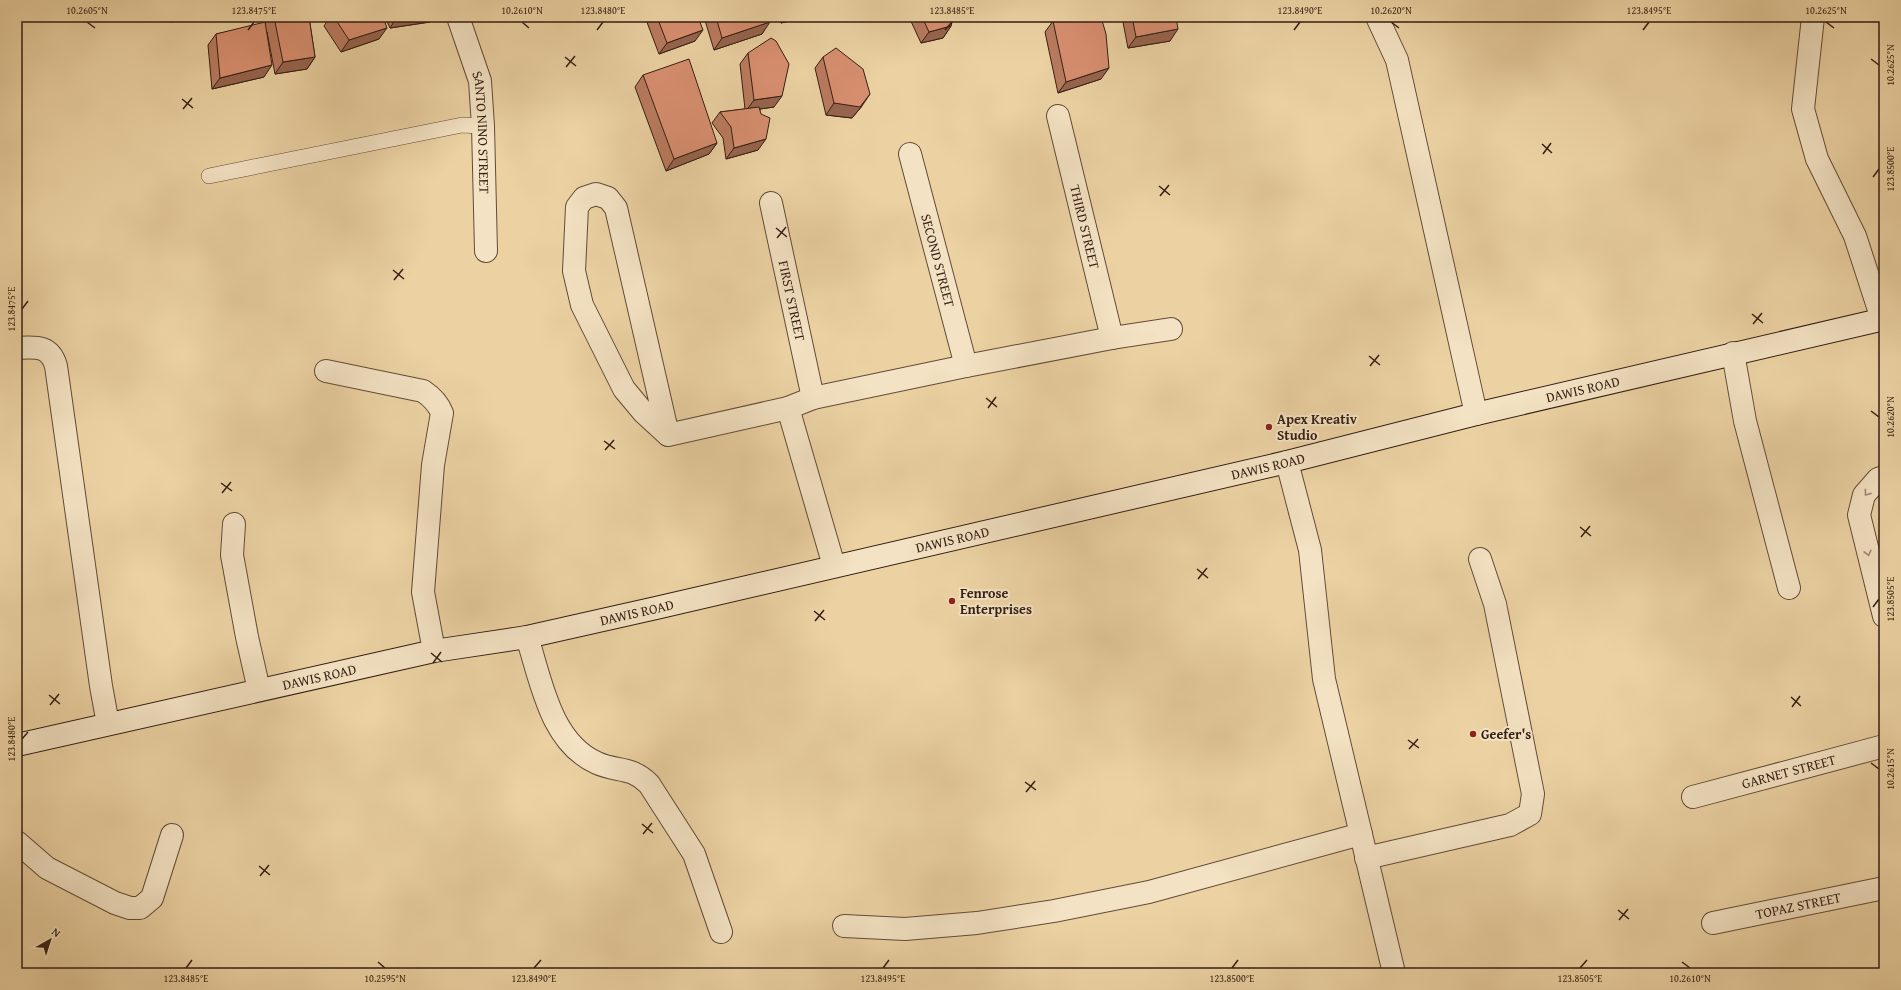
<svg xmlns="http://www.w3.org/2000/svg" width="1901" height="990" viewBox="0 0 1901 990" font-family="'Gentium Book Plus',serif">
	<rect width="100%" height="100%" fill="#ecd2a3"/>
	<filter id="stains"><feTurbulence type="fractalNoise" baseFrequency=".005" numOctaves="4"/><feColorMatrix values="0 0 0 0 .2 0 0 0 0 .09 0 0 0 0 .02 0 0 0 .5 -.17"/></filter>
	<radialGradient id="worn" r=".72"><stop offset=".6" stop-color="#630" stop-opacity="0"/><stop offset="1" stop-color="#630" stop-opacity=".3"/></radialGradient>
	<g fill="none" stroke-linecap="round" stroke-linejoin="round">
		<defs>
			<path id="lane" d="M209,176L462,125L483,126"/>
			<g id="street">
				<path id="s1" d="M458,17L480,81L483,126L486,251"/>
				<path d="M1377,17L1397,60L1476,414"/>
				<path d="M1813,17L1803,109L1817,159L1855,236L1882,319"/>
				<path id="s2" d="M1058,116L1112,338"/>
				<path id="s3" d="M910,154L966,366"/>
				<path id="s4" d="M771,203L813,398"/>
				<path d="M17,348C36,347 50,345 56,366L101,686L108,724"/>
				<path d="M1733,353L1745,421L1789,588"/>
				<path d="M326,371L423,391C432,397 438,403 442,413L433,465L423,592L434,651"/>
				<path d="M788,408L834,566"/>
				<path d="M668,435L616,208L608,198L596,194L584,198L577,207L574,271L582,305L624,389L644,413L668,435L788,408L813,398L966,366L1112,338L1171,329"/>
				<path d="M1287,462L1310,550L1324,679L1394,973"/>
				<path d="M1884,477L1878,479L1864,495L1859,515L1884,616"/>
				<path d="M234,524L232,555L247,637L259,690"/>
				<path d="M527,637C541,680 550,742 597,763C617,772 631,766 649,784L694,854L721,932"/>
				<path id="s5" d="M1693,797L1884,746"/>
				<path d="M17,842L47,868L115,903L130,908H140L152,898L172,835"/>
				<path d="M1366,858L1510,825L1530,814L1533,794L1495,604L1480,559"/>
				<path id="s6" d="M1713,923L1884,888"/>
				<path d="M844,926L905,929L977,923L1054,911L1149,892L1361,834"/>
			</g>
			<g id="secondary">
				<path id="s7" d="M17,745L434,651L527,637L656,608L1287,462L1476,414L1884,319"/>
			</g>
		</defs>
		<use href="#lane" stroke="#624b37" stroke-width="16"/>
		<use href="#street" stroke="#624b37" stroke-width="24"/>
		<use href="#secondary" stroke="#341e13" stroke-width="24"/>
		<use href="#lane" stroke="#f3e2c3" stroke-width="15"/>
		<use href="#street" stroke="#f3e2c3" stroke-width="22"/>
		<use href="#secondary" stroke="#f3e2c3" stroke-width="22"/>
	</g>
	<path fill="#ba7b60" stroke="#341e13" d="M270,17H309L315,57L307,69L275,74L267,32L264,77L212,89L208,45L216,34L265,24Z
		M330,17H383L379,39L341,52L324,26Z
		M385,17H433L430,22L390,28Z
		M645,17H698L695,41L659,54Z
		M704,17H771L762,34L714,50Z
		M780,17H805L781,23Z
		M909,17H953L951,26L943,38L921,43Z
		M1122,17H1176L1170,41L1128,48Z
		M1053,21L1101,79L1058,93L1045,32Z
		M748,53L774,107L760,109L758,150L726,159L723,138L712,123L720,112L745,109L740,64Z
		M823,57L862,106L852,118L826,115L815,68Z
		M643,75L717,143L709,154L666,171L635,87Z"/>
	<path fill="#97644e" stroke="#341e13" d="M127,17H177L173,22Z
		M397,17H433L430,22L390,28Z
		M786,17H805L781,23Z
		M770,22L762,34L714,50L722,38Z
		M951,26L943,38L921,43L929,32Z
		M387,28L379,39L341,52L349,40Z
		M1178,29L1170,41L1128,48L1136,37Z
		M703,30L695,41L659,54L667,43Z
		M315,57L307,69L275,74L283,62Z
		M272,65L264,77L212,89L220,78Z
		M1109,68L1101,79L1058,93L1066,82Z
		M870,94L862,106L852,118L826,115L834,103Z
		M782,96L774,107L746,111L754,100Z
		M766,139L758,150L726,159L734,148Z
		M717,143L709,154L666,171L674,159Z"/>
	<path fill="#d88f70" stroke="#341e13" d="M274,17H309L315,57L283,62Z
		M334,17H383L387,28L349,40Z
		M657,17H698L703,30L667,43Z
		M716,17H771L770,22L722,38Z
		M922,17H953L951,26L929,32Z
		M1065,17H1101L1106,34L1109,68L1066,82L1053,21Z
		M1132,17H1176L1178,29L1136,37Z
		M265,22L272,65L220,78L216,34Z
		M771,38L776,41L789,64L782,96L754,100L748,53Z
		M836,48L863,69L870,94L860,107L834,103L823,57Z
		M689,59L717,143L674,159L643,75Z
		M759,107L761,114L770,118L766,139L734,148L731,127L720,112Z"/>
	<defs><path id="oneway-chevron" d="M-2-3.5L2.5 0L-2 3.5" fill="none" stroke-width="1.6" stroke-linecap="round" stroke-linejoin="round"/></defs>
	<g stroke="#9d8a74">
		<use href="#oneway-chevron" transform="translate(1867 493) rotate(126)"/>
		<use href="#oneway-chevron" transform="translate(1868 553) rotate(76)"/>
	</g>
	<path fill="none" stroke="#341e13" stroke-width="1.5" d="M87,22L95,28M522,22L529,28M1391,22L1399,28M1826,22L1834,28M248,30L254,22M597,30L603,22M945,30L952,22M1294,30L1300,22M1643,30L1649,22M565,57L576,66M1871,59L1879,65M566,67L575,56M182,99L193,108M183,109L192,98M1542,144L1552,153M1543,154L1551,143M1873,177L1879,169M1159,186L1170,195M1160,196L1169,185M776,228L787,237M777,238L786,227M393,270L404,279M394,280L403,269M22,309L28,301M1752,314L1763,323M1753,324L1762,313M1369,356L1380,365M1370,366L1379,355M986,398L997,407M988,408L996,397M1871,411L1879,417M604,441L615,449M605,450L614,440M221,483L232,491M222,493L231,482M1580,527L1591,536M1581,537L1590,526M1197,569L1208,578M1198,579L1207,568M1873,607L1879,599M814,611L825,620M815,621L824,610M431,653L442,662M433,663L441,652M49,695L60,704M1791,697L1801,706M50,705L59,694M1792,707L1800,696M22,739L28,732M1408,740L1419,748M1409,749L1418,739M1871,763L1879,769M1025,782L1036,790M1026,792L1035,781M642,824L653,833M643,834L652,823M259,866L270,875M260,876L269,865M1618,910L1629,919M1619,920L1628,909M378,962L385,968M1682,962L1690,968M186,968L192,960M534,968L541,960M883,968L889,960M1232,968L1238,960M1580,968L1587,960"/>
	<g fill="#8f2418" stroke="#f3e2c3" stroke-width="1.5">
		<circle cx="1269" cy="427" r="4"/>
		<circle cx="952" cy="601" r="4"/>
		<circle cx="1473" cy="734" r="4"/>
	</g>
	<g text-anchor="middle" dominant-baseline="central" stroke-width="4" stroke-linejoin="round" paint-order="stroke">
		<g font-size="14" fill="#341e13" stroke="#f3e2c3">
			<text stroke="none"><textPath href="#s1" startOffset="119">SANTO NINO STREET</textPath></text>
			<text stroke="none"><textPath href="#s2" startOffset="114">THIRD STREET</textPath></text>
			<text stroke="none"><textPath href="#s3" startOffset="110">SECOND STREET</textPath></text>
			<text stroke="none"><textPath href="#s4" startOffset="100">FIRST STREET</textPath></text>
			<text stroke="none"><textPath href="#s7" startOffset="1606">DAWIS ROAD</textPath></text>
			<text stroke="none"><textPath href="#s7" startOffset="1282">DAWIS ROAD</textPath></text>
			<text stroke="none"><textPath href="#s7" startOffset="958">DAWIS ROAD</textPath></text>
			<text stroke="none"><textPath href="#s7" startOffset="634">DAWIS ROAD</textPath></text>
			<text stroke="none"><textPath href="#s7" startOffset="310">DAWIS ROAD</textPath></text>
			<text stroke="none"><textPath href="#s5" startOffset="99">GARNET STREET</textPath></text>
			<text stroke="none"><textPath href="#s6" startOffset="87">TOPAZ STREET</textPath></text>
		</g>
		<g font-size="14" font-weight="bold" fill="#341e13" stroke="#f3e2c3" text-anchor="start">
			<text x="1277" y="419">Apex Kreativ<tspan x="1277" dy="16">Studio</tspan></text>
			<text x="960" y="593">Fenrose<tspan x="960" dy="16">Enterprises</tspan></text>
			<text x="1481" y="734">Geefer's</text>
		</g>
	</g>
	<rect width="1901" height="990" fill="none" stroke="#ecd2a3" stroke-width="44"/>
	<g transform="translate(50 940) rotate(39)" stroke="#f3e2c3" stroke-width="3" paint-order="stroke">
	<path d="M0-3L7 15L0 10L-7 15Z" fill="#341e13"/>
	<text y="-6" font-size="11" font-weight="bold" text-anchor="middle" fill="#341e13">N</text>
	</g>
	<rect x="22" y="22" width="1857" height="946" fill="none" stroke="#341e13" stroke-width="1.5"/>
	<g font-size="10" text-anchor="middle" fill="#341e13">
		<text x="87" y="14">10.2605°N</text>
		<text x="254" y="14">123.8475°E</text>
		<text x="522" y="14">10.2610°N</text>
		<text x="603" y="14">123.8480°E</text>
		<text x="952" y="14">123.8485°E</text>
		<text x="1300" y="14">123.8490°E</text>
		<text x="1391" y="14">10.2620°N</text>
		<text x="1649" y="14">123.8495°E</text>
		<text x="1826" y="14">10.2625°N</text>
		<text transform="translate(1890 65) rotate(-90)" y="4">10.2625°N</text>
		<text transform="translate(1890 169) rotate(-90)" y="4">123.8500°E</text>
		<text transform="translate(11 309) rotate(-90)" y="4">123.8475°E</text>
		<text transform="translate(1890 417) rotate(-90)" y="4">10.2620°N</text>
		<text transform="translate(1890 599) rotate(-90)" y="4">123.8505°E</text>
		<text transform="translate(11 739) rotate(-90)" y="4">123.8480°E</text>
		<text transform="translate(1890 769) rotate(-90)" y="4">10.2615°N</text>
		<text x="186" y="982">123.8485°E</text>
		<text x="385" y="982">10.2595°N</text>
		<text x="534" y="982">123.8490°E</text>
		<text x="883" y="982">123.8495°E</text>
		<text x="1232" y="982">123.8500°E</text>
		<text x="1580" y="982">123.8505°E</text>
		<text x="1690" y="982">10.2610°N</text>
	</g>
	<rect width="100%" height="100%" filter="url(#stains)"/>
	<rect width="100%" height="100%" fill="url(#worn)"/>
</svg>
